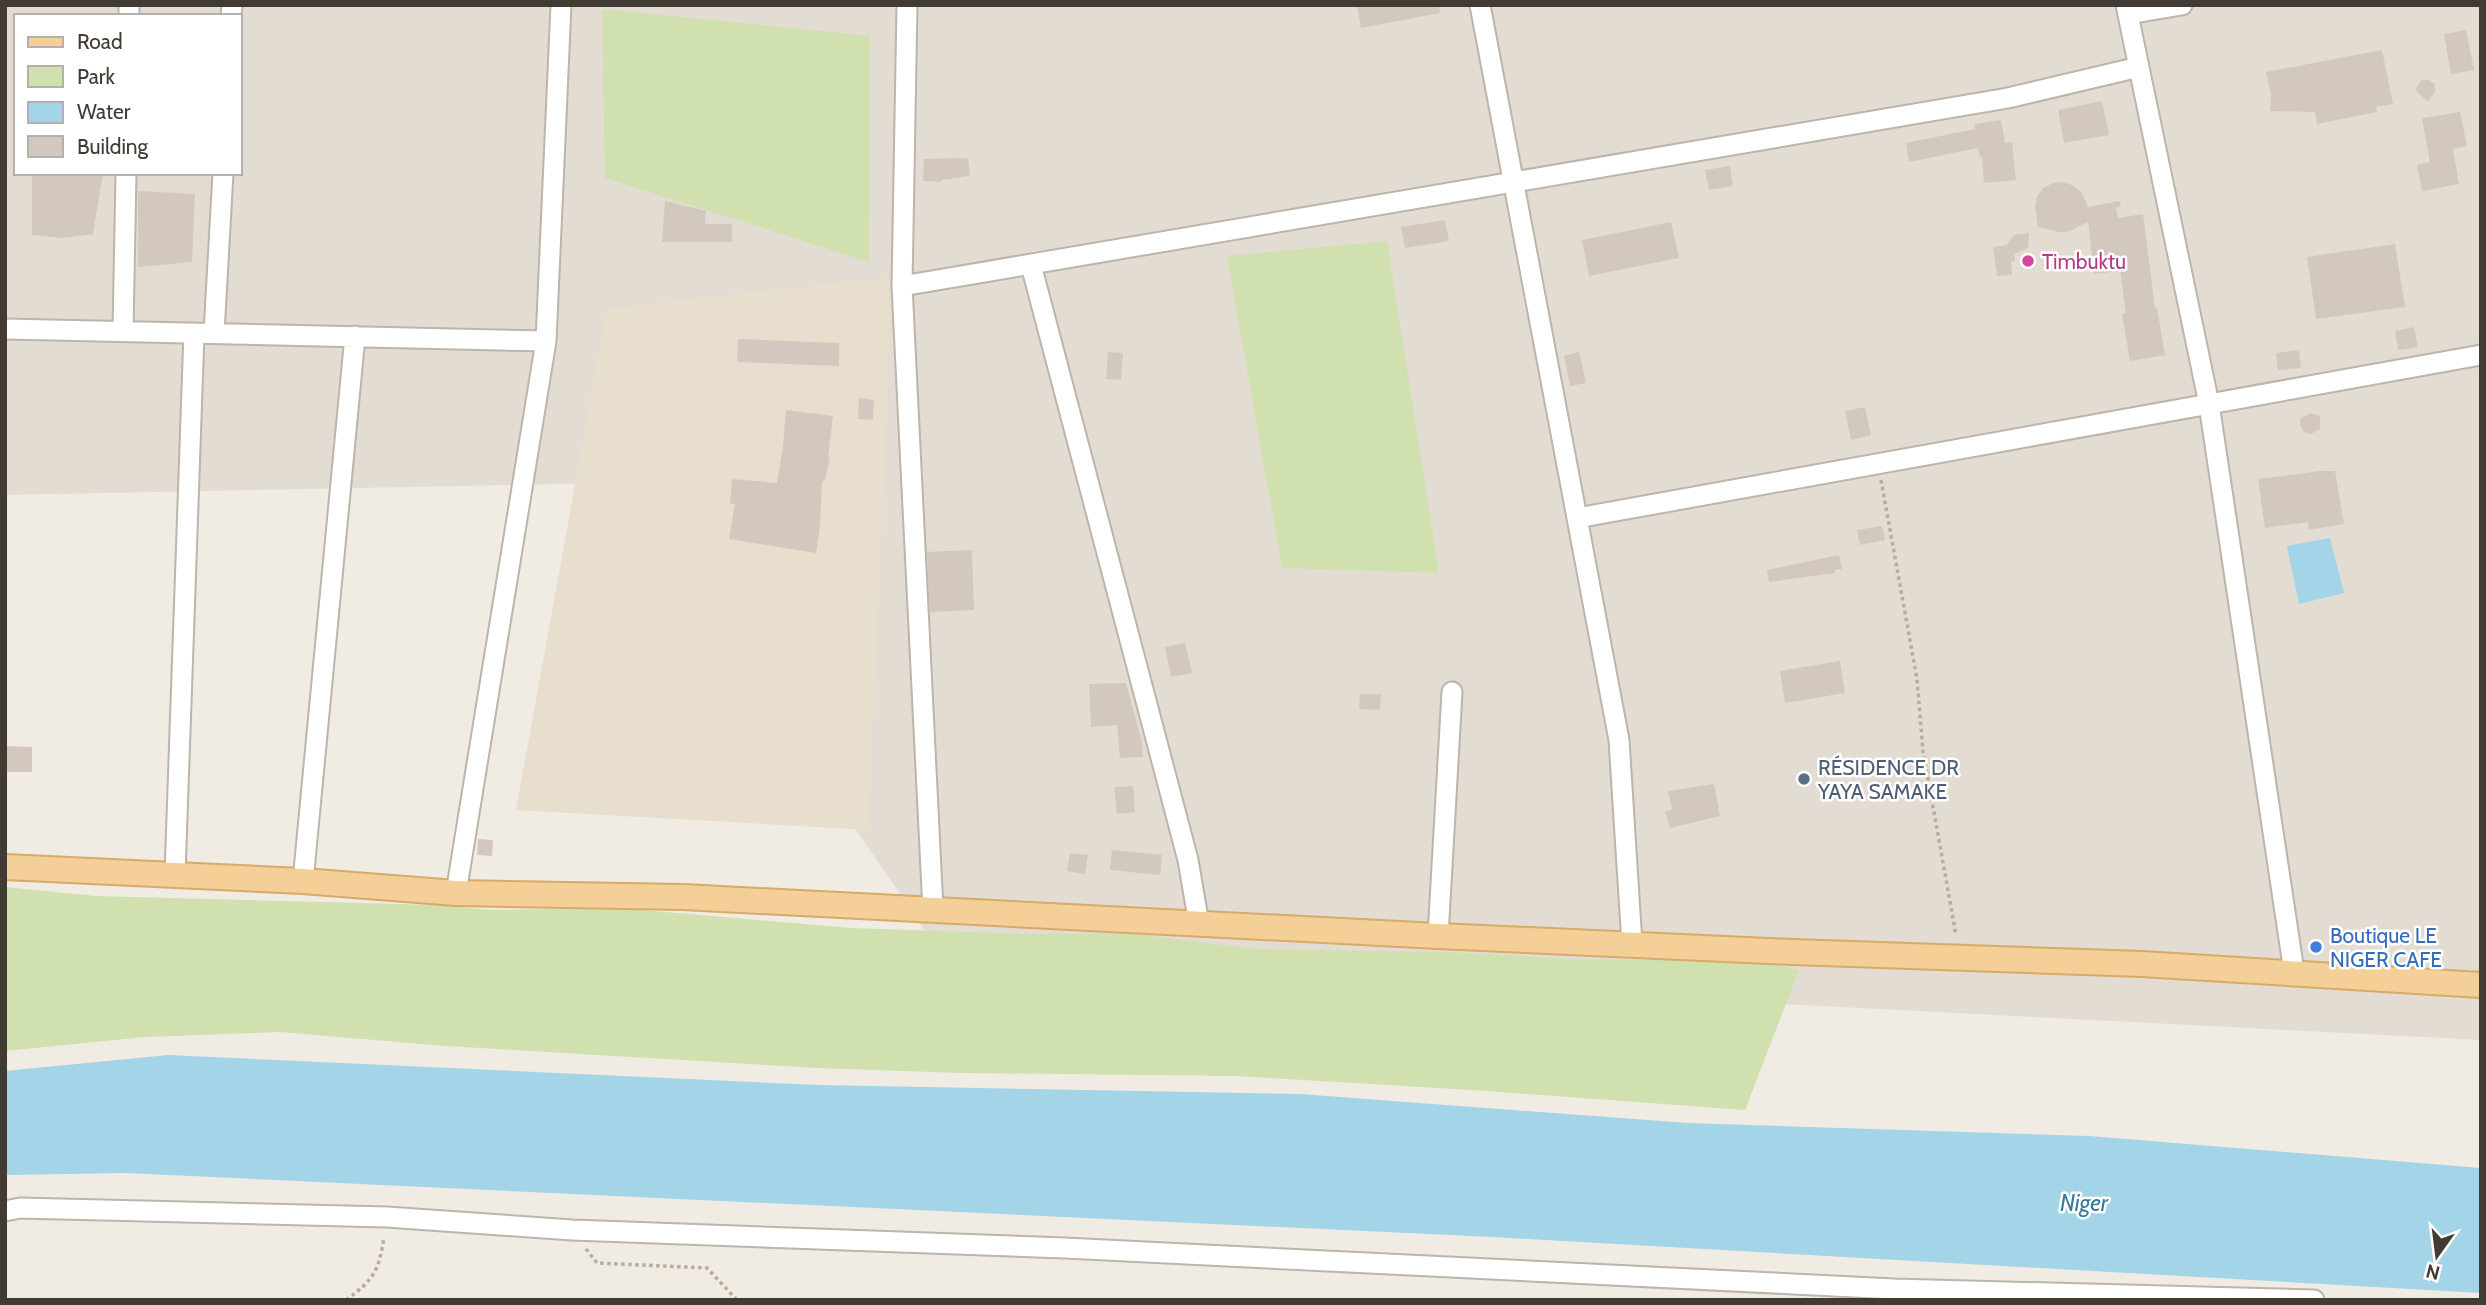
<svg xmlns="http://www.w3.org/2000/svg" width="2486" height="1305" viewBox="0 0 2486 1305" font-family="Cabin,sans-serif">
	<rect width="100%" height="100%" fill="#f0ebe3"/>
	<path fill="#e3dcd2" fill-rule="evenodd" d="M5,5H2481V1040L946,961L756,684L707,481L5,495ZM16,16H240V173H16Z"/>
	<path fill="#e8dece" d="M892,277L868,830L516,810L607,309Z"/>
	<path fill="#d0e1af" d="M602,9L870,36L869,262L605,178Z
		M1387,241L1439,573L1282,568L1227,256Z
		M5,887L96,896L439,905L491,910L619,908L851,928L1027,934L1126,933L1255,949L1448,952L1574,959L1763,961L1799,970L1745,1110L1472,1090L1234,1076L961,1073L817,1068L446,1046L280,1032L145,1037L5,1051Z"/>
	<path fill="#a4d4e8" d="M2330,538L2344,593L2299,604L2287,546Z
		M168,1055L818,1085L1300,1094L1687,1123L2089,1136L2481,1168V1293L1492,1237L126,1173L5,1175V1071Z"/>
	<path fill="#d3c8bd" d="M1357,5H1439L1440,13L1361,28Z
		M2466,30L2474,70L2451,74L2444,34Z
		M2382,50L2393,104L2376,107L2377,112L2317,124L2315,112L2270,111L2271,95L2266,72Z
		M2422,80H2429L2435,84V91L2428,102L2415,90Z
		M2102,101L2109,135L2064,143L2058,110Z
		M2460,112L2467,146L2453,149L2459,184L2422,191L2417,165L2430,162L2422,118Z
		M2001,120L2005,143L2012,142L2016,180L1984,183L1982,157L1980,158L1978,148L1909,162L1906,143L1975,129L1974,124Z
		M968,158L970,176L941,180V182L923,181L924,159Z
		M1730,166L1733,186L1709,190L1705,170Z
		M32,173H103L93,234L62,238L32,235Z
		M2064,182L2074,186L2082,193L2088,207L2119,201L2121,206L2116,208L2118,218L2143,214L2155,309L2157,308L2165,355L2130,361L2122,314L2126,313L2120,271L2094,274L2088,222L2067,232H2058L2038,227L2035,206L2037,197L2043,188L2053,183Z
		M138,191L195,194L192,262L138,267Z
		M665,201L706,211L705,224H732V242H662Z
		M1445,220L1449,241L1405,248L1401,227Z
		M1671,222L1679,258L1589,276L1582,240Z
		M2029,233L2028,248L2014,254L2015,261L2011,262L2012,275L1997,276L1993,247L2007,245L2014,235Z
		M2395,244L2405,307L2316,319L2307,257Z
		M2414,327L2418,347L2398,350L2395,331Z
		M738,339L839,343V366L737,362Z
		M2299,350L2301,368L2278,370L2276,353Z
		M1108,352L1123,353L1121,380L1106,379Z
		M1579,352L1586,383L1570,386L1564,356Z
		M859,398L874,400L873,420L858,419Z
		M1865,407L1871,435L1851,440L1845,411Z
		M786,410L833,416L828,457H830L825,481H822L820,525L816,553L729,539L735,504H730L732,479L777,483L783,446Z
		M2311,413L2320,416V429L2311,434L2304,432L2300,425L2301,418Z
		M2320,471H2335L2344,524L2309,530L2308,522L2265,528L2258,479Z
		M1882,526L1885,540L1860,545L1857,530Z
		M972,550L974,610L930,612L927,552Z
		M1839,555L1842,569L1835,570V573L1769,582L1767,570Z
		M1185,643L1192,673L1171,677L1165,647Z
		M1840,661L1845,693L1785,703L1780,671Z
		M1126,683L1142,742L1143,757L1120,758L1117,725L1091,727L1089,684Z
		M1360,694H1381L1380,710L1359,709Z
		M5,746L32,747V772H5Z
		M1714,784L1720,816L1670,828L1665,812L1672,809L1668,791Z
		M1133,786L1135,812L1117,814L1114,787Z
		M478,839L493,840L492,856L477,855Z
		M1112,850L1162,855L1160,875L1110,870Z
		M1070,853L1088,855L1085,874L1067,871Z"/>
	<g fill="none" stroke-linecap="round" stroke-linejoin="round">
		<defs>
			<path id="minor" d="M907,5L902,286L933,910
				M1480,5L1619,740L1632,944
				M2126,5L2209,404L2294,972
				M2128,14L2182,5
				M129,16V5
				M231,16L232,5
				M1031,265L1188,860L1199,924
				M902,286L2008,98L2139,67
				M5,329L546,341
				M123,331L126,173
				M214,333L223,173
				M1577,518L2481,355
				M175,874L194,333
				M303,881L355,336
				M456,893L546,341L561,5
				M1438,936L1452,692
				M5,1211L20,1208L387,1217L572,1230L1065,1248L1894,1289L2314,1300"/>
			<path id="major" d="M5,867L303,881L456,893L683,897L1438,936L1793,952L2142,964L2481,985"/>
		</defs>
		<use href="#minor" stroke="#bdb4aa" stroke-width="23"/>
		<use href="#major" stroke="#d7aa6a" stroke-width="28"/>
		<path stroke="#baab9a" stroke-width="3.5" stroke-dasharray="3.5 3.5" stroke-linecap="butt" d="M1881,480L1917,679L1923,751L1956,935
			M586,1249L597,1263L707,1268L737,1300
			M346,1300C374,1280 379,1270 384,1237"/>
		<use href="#minor" stroke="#fff" stroke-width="19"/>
		<use href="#major" stroke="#f4d098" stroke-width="24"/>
	</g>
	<circle fill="#d1479c" stroke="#fff" stroke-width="2.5" cx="2028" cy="261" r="7"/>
	<circle fill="#5c6f8a" stroke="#fff" stroke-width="2.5" cx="1804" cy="779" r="7"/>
	<circle fill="#3f7fe0" stroke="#fff" stroke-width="2.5" cx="2316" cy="947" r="7"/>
	<g text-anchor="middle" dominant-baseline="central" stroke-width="5" stroke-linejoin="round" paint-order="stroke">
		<g font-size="21" fill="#b23c85" stroke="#fff" text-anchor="start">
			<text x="2042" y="261">Timbuktu</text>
		</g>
		<g font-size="21" fill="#4e5e75" stroke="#fff" text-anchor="start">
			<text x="1818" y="767">RÉSIDENCE DR<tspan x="1818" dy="24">YAYA SAMAKE</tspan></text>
		</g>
		<g font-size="21" fill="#366cbe" stroke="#fff" text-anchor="start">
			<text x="2330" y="935">Boutique LE<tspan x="2330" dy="24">NIGER CAFE</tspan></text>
		</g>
		<g font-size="23" font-style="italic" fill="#367b9b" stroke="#fff">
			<text x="2084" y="1203">Niger</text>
		</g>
	</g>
	<rect width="2486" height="1305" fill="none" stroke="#413b34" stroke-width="14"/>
	<rect x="14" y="14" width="228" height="161" fill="#ffffff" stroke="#b3b1ae" stroke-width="2"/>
	<rect x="28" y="37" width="35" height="10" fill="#f4d098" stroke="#b3b1ae" stroke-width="2"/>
	<text x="77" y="49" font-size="21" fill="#413b34">Road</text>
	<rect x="28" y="66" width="35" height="21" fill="#d0e1af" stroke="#b3b1ae" stroke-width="2"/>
	<text x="77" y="84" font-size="21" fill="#413b34">Park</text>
	<rect x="28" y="102" width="35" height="21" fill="#a4d4e8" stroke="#b3b1ae" stroke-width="2"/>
	<text x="77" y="119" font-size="21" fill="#413b34">Water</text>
	<rect x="28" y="136" width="35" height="21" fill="#d3c8bd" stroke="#b3b1ae" stroke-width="2"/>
	<text x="77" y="154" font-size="21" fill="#413b34">Building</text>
	<g transform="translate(2437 1256) rotate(194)" stroke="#ffffff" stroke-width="5" paint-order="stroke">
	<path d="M0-5L12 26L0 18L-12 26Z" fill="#413b34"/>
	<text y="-10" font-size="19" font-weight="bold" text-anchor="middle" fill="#413b34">N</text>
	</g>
</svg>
